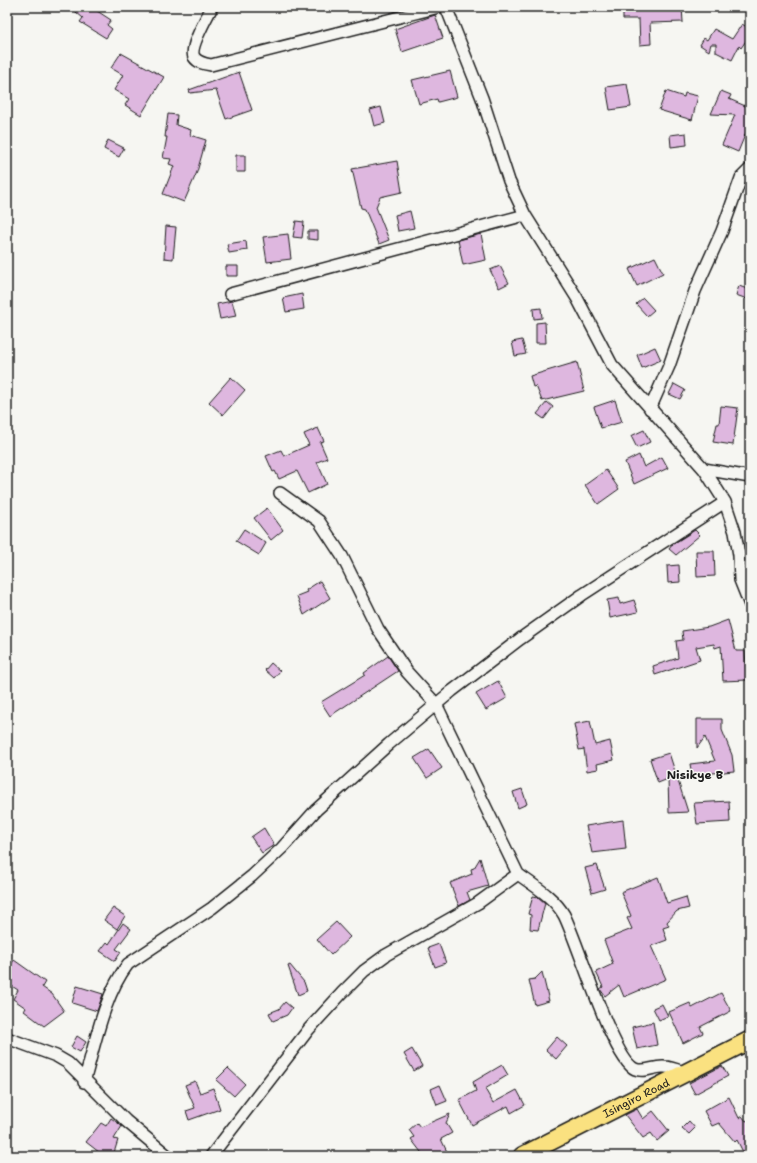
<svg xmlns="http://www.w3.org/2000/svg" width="757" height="1163" viewBox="0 0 757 1163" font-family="'Shantell Sans',sans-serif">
	<rect width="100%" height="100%" fill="#f6f6f2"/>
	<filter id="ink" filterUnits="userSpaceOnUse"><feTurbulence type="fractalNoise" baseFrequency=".025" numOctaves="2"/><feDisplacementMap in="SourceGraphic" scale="8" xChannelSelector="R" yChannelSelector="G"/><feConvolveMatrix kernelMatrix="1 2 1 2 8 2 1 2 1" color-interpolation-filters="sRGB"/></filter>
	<g filter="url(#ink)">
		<path fill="#deb7df" stroke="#1c1c1c" d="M70,7H91L111,20L107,25L112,29L106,38L80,22L83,18Z
			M623,7H682L683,22L650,23L651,44L640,45L639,19H623Z
			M435,15L443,38L402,52L395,29Z
			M742,24L750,29V35L741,48L739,46L732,60L716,52V44H711L709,51L700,45L704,38L707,40L714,29L732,39Z
			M121,53L164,77L141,115L125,105L129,99L114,90L123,75L111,68Z
			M450,71L457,97L438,102L437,99L419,104L412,80Z
			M239,72L252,110L226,119L216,90L190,93L189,90Z
			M627,84L631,107L610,110L606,87Z
			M666,91L684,97L685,93L698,96L692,120L659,110Z
			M721,91L731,95L729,99L750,108V123L738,152L722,145L735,115L711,114Z
			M381,107L385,123L374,126L370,110Z
			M168,114L177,115L176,125L191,130L190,135L206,140L197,172L184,202L163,194L174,166L169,164L171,159L163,158L167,137H165Z
			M686,133L687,145L671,147L670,135Z
			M108,140L124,148L119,157L104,149Z
			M236,155H245V172H236Z
			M397,161L402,192L380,197L376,207L389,240L379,244L365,209L361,208L352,169Z
			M410,211L414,228L398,231L395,215Z
			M296,221L304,222L302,238L293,237Z
			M166,226L176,227L173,259L164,258Z
			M308,231H318V240L308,239Z
			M288,234L291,259L267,262L263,237Z
			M481,234L486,260L463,265L458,240Z
			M246,241L247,250L229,253L227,244Z
			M655,257L663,273L637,286L629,269Z
			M226,266H238V276H226Z
			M500,266L509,283L499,288L490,270Z
			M739,286L750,290V300L736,295Z
			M302,294L304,309L286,312L283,298Z
			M643,298L654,310L647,316L636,304Z
			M232,301L236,316L220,319L217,304Z
			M541,308L542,318L534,319L533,309Z
			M545,322L546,343H536V323Z
			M522,340L526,354L515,356L512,342Z
			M655,347L661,360L642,368L637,355Z
			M577,362L584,391L542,401L536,386L533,387L530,376Z
			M231,377L245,390L223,415L209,402Z
			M674,384L685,390L680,399L669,394Z
			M615,400L622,422L601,428L594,407Z
			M547,402L553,407L544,419L537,414Z
			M721,406L738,408L733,445L713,442L717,424H719Z
			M318,428L324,441L320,442L327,458L317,462L327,484L308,493L297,471L279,479L275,471L273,472L266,456L281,450L284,456L309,445L304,434Z
			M644,430L650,442L637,448L631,436Z
			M639,455L644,467L662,457L668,468L634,484L625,462Z
			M606,470L619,489L598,504L585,485Z
			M267,508L283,530L271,540L254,518Z
			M244,529L266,543L259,555L236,541Z
			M695,530L700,535L676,555L669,549L673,544Z
			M696,551H714L715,576L697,577Z
			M679,565L680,582L668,583L667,566Z
			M320,581L330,598L304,615L297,596L307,592L306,590Z
			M619,598L620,604L634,600L638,612L610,618L607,600Z
			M728,620L736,651H745L747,680L723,681L721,646L715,648L714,644L696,647L700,660L655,675L653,666L678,658L676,641L683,640L682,631L709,627Z
			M388,656L398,671L330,716L321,702L365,675L364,673Z
			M271,663L280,671L274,678L265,670Z
			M498,681L507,698L486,710L476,694Z
			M697,719H722V730L732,755L734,771L692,775L690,764L715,761L705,737L697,748Z
			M590,721L595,745L610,741L614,760L597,764L598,769L587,771L584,749L579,750L574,724Z
			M429,749L442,768L427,778L414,758Z
			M669,753L670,756L688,812L669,813L668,779L658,783L650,759Z
			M522,789L527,804L518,808L513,792Z
			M729,801L730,822L697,824L694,803Z
			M623,820L626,849L592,853L586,826Z
			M264,828L274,845L262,853L251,837Z
			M480,858L488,886L467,892L470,900L459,906L450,883L472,874L471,869L474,868Z
			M597,865L605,889L592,893L585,868Z
			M658,877L667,903L686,897L689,908L677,911L667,922L669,926L663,928L667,940L651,946L666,979L624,997L619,985L605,996L600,989L603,987L596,972L613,964L604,940L632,929L627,918L631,916L621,892Z
			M533,896L538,897L545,903L538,930L530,929L531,915L528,914Z
			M113,908L125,916L117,929L104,920Z
			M336,922L350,937L331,955L317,939Z
			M123,923L131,929L116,949L121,952L115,961L100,951L107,942L109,944Z
			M439,944L446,963L435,967L428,948Z
			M14,960L45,982L42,987L52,994L64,1011L44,1026L24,1011L26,1008L13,999L18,990L7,983V971Z
			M290,965L304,982L307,991L298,995L288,966Z
			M542,972L549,1001L535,1005L529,980L535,979Z
			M77,986L103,994L97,1011L72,1003Z
			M721,993L731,1011L700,1027L703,1033L683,1043L669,1012L690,1003L692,1008Z
			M285,1002L292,1008L287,1015L273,1021L269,1013L279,1009Z
			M662,1004L668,1016L659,1020L653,1008Z
			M653,1022L657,1045L637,1049L632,1027Z
			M77,1036L86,1042L80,1052L71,1047Z
			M557,1037L567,1046L556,1059L546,1050Z
			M412,1049L422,1066L414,1071L404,1054Z
			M502,1065L508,1075L485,1089L493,1103L517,1090L525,1105L511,1113L508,1106L472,1125L459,1100L476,1091L473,1082Z
			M722,1066L728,1076L695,1094L689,1083Z
			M228,1068L245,1084L234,1096L216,1080Z
			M195,1081L200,1093L213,1088L220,1109L189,1120L186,1111L195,1108L185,1085Z
			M440,1085L447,1101L437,1105L431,1089Z
			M729,1097L739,1118L742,1116L746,1121L750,1119V1156H745L737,1140L735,1142L719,1123L712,1126L704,1111Z
			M637,1109L643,1119L653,1111L669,1131L657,1141L651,1133L643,1138L625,1115Z
			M450,1114L446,1123L452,1133L441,1139L449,1156H424L411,1139L414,1137L409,1130L417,1123L420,1127Z
			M111,1118L122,1126L114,1139L118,1140L113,1156H104L86,1142L101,1123L106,1126Z
			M689,1121L695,1128L689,1134L682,1128Z"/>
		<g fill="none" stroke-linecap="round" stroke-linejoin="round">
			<defs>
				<path id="minor" d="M212,7C207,17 189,48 194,57C198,63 205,64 211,65L439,7
					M446,7L482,98L509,181L525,215L577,298L612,365L704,469L725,502L735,532L739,555L740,580L750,605
					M230,294L525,215
					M650,409L669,366L695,291L722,231L741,178L750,169
					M704,469L750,477
					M280,493L319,521L342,556L378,629L407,672L436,704L518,874
					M7,1038L56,1056L68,1063L126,1121L168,1156
					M84,1082C95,1044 104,995 128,964L212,908L252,876L282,848L316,810L389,744L452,691L520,639L582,595L725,502
					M211,1156L309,1029L342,993L364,971L386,955L478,903L518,874C534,886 554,897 564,915C578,942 613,1060 635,1069C645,1073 654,1066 664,1067C672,1067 678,1070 685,1073"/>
				<g id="primary">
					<path id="s1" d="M522,1156L750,1040"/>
				</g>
			</defs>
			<use href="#minor" stroke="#1c1c1c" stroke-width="14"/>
			<use href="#primary" stroke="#1c1c1c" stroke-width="20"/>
			<use href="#minor" stroke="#f6f6f2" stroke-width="11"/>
			<use href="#primary" stroke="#fae180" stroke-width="17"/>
		</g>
	</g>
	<g text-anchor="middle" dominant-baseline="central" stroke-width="3" stroke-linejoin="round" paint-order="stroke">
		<g font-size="11" fill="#1c1c1c" stroke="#f6f6f2">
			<text stroke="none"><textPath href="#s1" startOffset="128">Isingiro Road</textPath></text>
		</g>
		<g font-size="12" font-weight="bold" fill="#1c1c1c" stroke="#f6f6f2">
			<text x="695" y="775">Nisikye B</text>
		</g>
	</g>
	<rect width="757" height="1163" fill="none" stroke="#f6f6f2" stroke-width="24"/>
	<rect x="12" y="12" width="733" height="1139" fill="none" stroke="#1c1c1c" stroke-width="1.5" filter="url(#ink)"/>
</svg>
